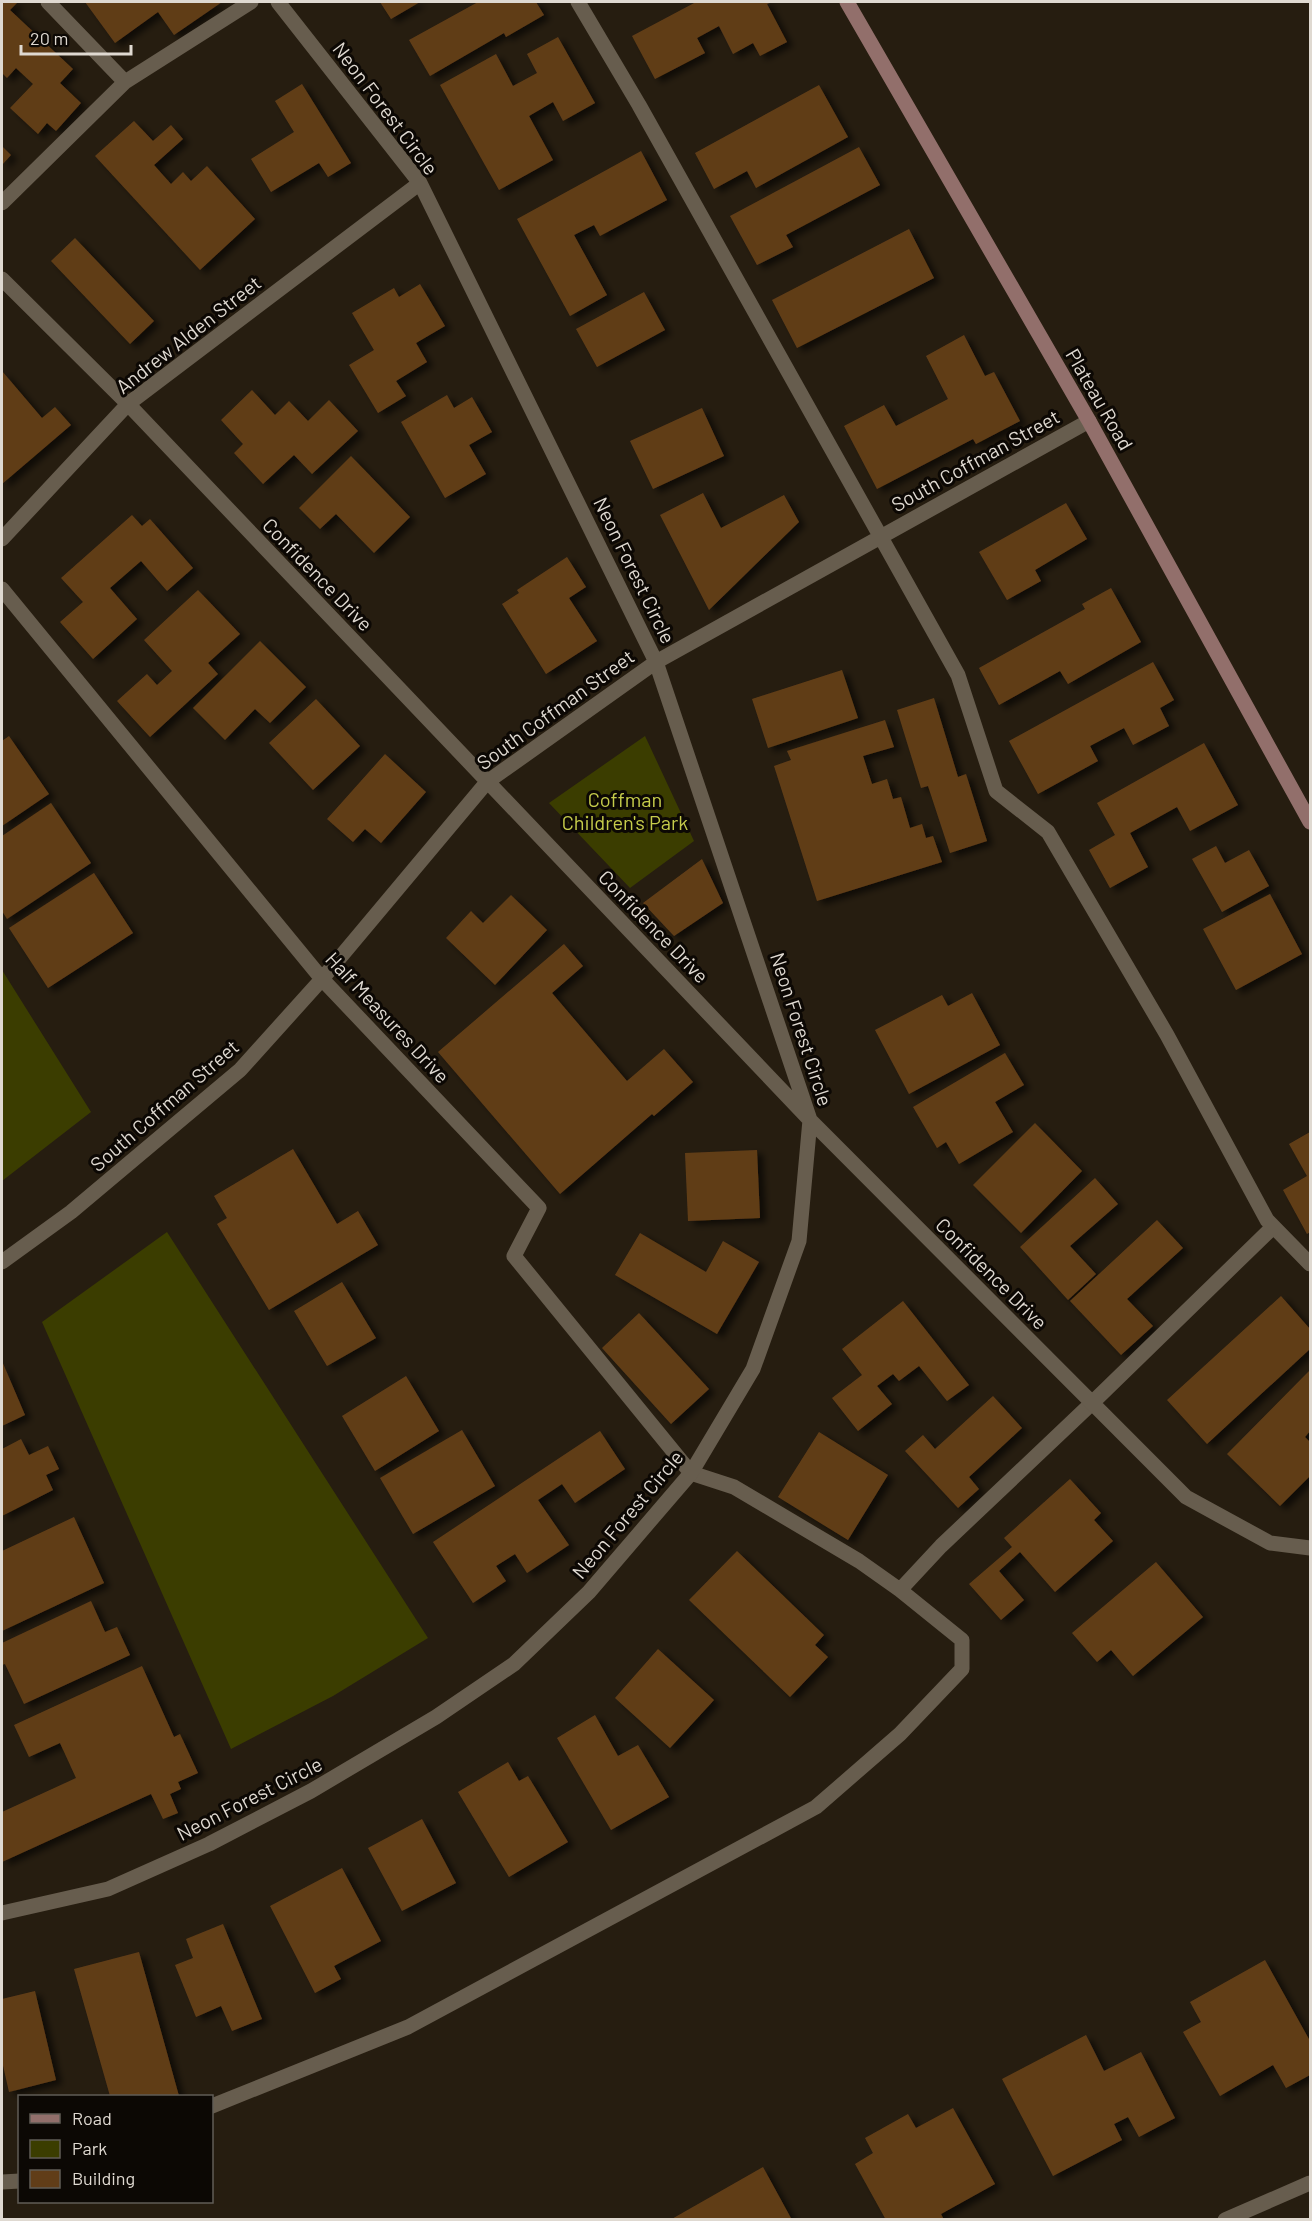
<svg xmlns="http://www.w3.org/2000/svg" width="1312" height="2221" viewBox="0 0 1312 2221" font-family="Barlow,sans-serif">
	<defs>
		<filter id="shadow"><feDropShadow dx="6" dy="4" stdDeviation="3" flood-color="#0009"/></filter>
	</defs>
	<rect width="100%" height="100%" fill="#261d10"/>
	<path fill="#3b3d00" d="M645,736L694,841L630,888L549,803Z
		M2,970L91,1112L2,1181Z
		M167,1232L428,1638L333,1696L231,1749L42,1322Z"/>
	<path fill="#613d18" filter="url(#shadow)" d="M2,2H18L10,10L73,69L60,83L81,103L56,131L47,123L38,134L10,108L33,84L16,68L7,78L2,73Z
		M85,2H222L174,35L158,12L115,43Z
		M380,2H420L391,19Z
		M478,2H536L544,15L506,37L504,33L430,76L409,40Z
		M696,2H772L767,4L787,42L760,56L753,43L733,54L719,26L697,38L705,53L655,79L632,36Z
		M558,37L595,103L563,121L553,102L529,116L553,160L499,190L440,85L496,54L513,86L537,73L527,54Z
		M302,84L351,163L328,177L319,163L271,192L251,159L294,132L275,101Z
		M819,85L848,137L756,188L747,171L714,189L695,153Z
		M134,121L153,141L171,125L183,139L154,165L171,184L183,172L191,181L207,166L255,219L200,270L95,156Z
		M2,146L11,155L2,165Z
		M859,147L880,185L786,235L793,247L757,265L730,216Z
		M641,151L667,200L600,236L594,225L574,235L607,295L570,316L517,219Z
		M909,229L934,278L797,348L772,300Z
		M75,238L154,321L130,344L51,261Z
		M420,284L445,326L416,343L427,362L396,381L406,396L378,413L349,365L374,350L352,313L394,288L399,297Z
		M644,292L665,330L597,367L576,329Z
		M964,335L985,376L994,372L1020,421L976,444L973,439L877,489L844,426L884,405L896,426L948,399L926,356Z
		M2,371L42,418L55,407L71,425L2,484Z
		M252,390L275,415L289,401L308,421L329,400L358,431L312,474L294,455L263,484L234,453L243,444L221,420Z
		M447,395L454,408L472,397L492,432L469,445L486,474L445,498L401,422Z
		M702,408L724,456L653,489L630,441Z
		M351,456L410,517L374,553L336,514L320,529L299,508Z
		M703,493L721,528L784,495L799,522L709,610L660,515Z
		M1066,503L1087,539L1035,570L1041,581L1007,600L979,552Z
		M132,515L142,526L150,519L193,568L167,591L141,561L110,588L137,619L93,659L60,622L83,602L61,578Z
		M567,557L586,587L569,598L597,641L546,674L502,604L519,593L517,590Z
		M1111,588L1141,642L1068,684L1060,671L999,705L979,668L1085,609L1082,604Z
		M198,590L240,634L208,663L218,674L150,737L117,701L147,674L157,685L172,671L144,640Z
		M260,641L306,687L270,723L255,709L225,740L193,708Z
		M1153,662L1174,700L1160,708L1169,726L1133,745L1124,728L1090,746L1098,761L1038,794L1009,741Z
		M842,670L858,718L768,748L752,699Z
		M934,698L958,777L966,774L987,841L950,853L928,786L921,788L897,710Z
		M316,699L360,746L313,790L269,743Z
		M885,720L894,747L863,756L872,784L887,779L893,799L901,797L910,828L922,824L926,838L933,836L942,862L817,901L774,766L791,760L787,751Z
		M9,736L49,794L2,826V741Z
		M1204,743L1238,805L1190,831L1177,807L1130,833L1148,867L1110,888L1089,850L1115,835L1097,803Z
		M385,754L426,792L381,843L365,829L353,842L327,819Z
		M51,803L91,863L7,919L2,911V836Z
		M1216,846L1225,863L1249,850L1269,886L1222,912L1192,859Z
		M702,859L723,903L674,936L643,903Z
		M94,873L133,933L48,988L9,928Z
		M1270,894L1302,954L1236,990L1203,929Z
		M511,895L547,930L495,985L446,938L471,911L483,923Z
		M564,944L583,966L552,993L627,1081L664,1049L693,1082L654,1116L652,1114L560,1194L438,1052Z
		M972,993L1000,1045L909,1094L875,1030L942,995L948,1006Z
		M1005,1053L1024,1085L995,1102L1013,1132L959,1164L946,1142L937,1148L913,1107Z
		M1035,1123L1082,1171L1021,1233L973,1185Z
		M1310,1132V1232L1307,1234L1283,1190L1307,1176L1289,1144Z
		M293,1149L337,1224L358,1211L378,1245L269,1310L217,1224L227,1218L214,1196Z
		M757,1150L760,1218L688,1221L685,1153Z
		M1095,1178L1118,1204L1070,1246L1096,1274L1068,1300L1020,1247Z
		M1157,1220L1183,1248L1127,1299L1153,1326L1121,1355L1070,1301Z
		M640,1233L706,1272L723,1241L759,1262L717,1334L615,1275Z
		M342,1282L376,1338L327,1366L294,1311Z
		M1281,1296L1310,1329V1349L1207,1444L1167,1400Z
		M903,1301L969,1385L947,1401L919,1366L899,1381L893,1374L877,1386L892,1404L858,1431L832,1398L862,1375L842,1349Z
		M639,1313L709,1389L671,1424L602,1348Z
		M2,1361L25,1415L2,1426Z
		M1310,1370V1431L1305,1437L1310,1442V1476L1280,1506L1227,1454Z
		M406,1376L439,1431L375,1471L342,1416Z
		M993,1396L1022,1428L969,1477L979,1489L958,1508L905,1451L923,1435L935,1449Z
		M462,1430L495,1486L413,1534L380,1478Z
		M600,1431L625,1469L575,1503L562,1484L538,1500L569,1545L527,1573L515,1554L496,1566L506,1581L473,1603L433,1542Z
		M819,1432L888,1475L848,1540L778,1497Z
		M21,1439L29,1455L48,1446L59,1469L46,1475L53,1490L2,1516V1449Z
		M1070,1479L1101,1513L1094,1520L1113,1541L1055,1592L1020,1552L999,1571L1024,1600L1001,1620L969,1584L1012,1547L1004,1538Z
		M74,1517L104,1583L2,1631V1551Z
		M737,1551L824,1635L815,1645L828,1657L790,1697L689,1600Z
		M1156,1562L1203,1617L1133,1676L1111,1650L1097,1662L1072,1633Z
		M91,1601L105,1632L117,1627L130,1655L24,1704L5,1664L2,1665V1643Z
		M658,1649L714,1700L670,1748L615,1698Z
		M142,1666L174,1737L180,1734L198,1773L178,1782L181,1789L170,1794L178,1813L163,1819L151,1794L2,1862V1812L76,1778L60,1743L29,1757L14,1725Z
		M595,1715L618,1756L638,1745L669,1797L611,1830L557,1738Z
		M508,1762L519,1781L528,1776L568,1842L509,1877L458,1792Z
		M422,1819L456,1883L402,1911L368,1848Z
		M342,1868L381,1941L334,1966L341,1979L315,1993L270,1906Z
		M223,1924L262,2019L232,2031L221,2006L196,2017L175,1965L193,1958L186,1939Z
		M139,1952L179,2096H110L74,1969Z
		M1265,1960L1310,2041V2075L1286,2088L1273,2065L1220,2096L1183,2032L1201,2022L1190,2002Z
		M35,1991L56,2080L9,2092L2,2061V1999Z
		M1086,2035L1104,2071L1141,2052L1175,2118L1139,2137L1128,2117L1114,2124L1122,2140L1053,2176L1002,2079Z
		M953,2108L995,2184L941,2214L944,2220H886L855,2164L873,2153L865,2138L908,2114L916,2128Z
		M763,2167L792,2220H670Z"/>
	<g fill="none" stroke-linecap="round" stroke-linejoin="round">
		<path stroke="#675d4e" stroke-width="15" d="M125,82L251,2
			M2,203L125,82L48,2
			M691,1473L734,1487L859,1561L900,1590
			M212,2106L408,2027L816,1807L900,1734L962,1669V1640L900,1590L941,1546L1092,1403
			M2,2182L20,2181"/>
		<path stroke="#675d4e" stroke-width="15" d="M578,2L639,105L958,675L996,791L1048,832L1167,1035L1267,1220L1310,1264
			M2,279L128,404L810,1120L1186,1497L1270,1543L1310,1548
			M2,539L128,404L420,183
			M2,589L322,979L539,1208L514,1256L691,1473
			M2,1262L71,1212L240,1070L322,979L487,782L656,662L1089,421
			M1092,1403L1273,1227
			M2,1913L108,1889L209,1844L311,1791L436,1717L514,1664L589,1592L691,1473L753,1369L799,1241L810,1120L656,662L420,183L278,2
			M1225,2220L1310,2183"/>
		<path stroke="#926f6b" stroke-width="15" d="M847,2L1089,421L1310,822"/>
	</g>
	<g text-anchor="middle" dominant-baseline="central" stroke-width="6" stroke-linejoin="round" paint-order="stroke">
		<g font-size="20" fill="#dfd9d1" stroke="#0c0804">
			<text transform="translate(386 108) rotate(53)">Neon Forest Circle</text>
			<text transform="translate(188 334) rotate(-38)">Andrew Alden Street</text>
			<text transform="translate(1100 399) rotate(60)">Plateau Road</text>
			<text transform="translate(975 460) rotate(-29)">South Coffman Street</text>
			<text transform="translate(635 570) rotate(64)">Neon Forest Circle</text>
			<text transform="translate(318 574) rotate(46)">Confidence Drive</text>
			<text transform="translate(555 709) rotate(-36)">South Coffman Street</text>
			<text transform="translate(654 926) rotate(46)">Confidence Drive</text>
			<text transform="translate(388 1017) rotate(47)">Half Measures Drive</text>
			<text transform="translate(802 1029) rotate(72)">Neon Forest Circle</text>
			<text transform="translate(164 1105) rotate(-41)">South Coffman Street</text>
			<text transform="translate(992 1273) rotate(45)">Confidence Drive</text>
			<text transform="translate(627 1514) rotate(-50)">Neon Forest Circle</text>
			<text transform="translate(249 1798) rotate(-27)">Neon Forest Circle</text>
		</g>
		<g font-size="20" fill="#c6cc4b" stroke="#0c0804">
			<text x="625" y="799">Coffman<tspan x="625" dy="23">Children's Park</tspan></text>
		</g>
	</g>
	<rect width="1312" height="2221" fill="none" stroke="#dfd9d1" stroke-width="6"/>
	<rect x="18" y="2095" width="195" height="108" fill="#0c0804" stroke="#605c56" stroke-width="1.5"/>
	<rect x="30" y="2114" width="30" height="9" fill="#926f6b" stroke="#605c56" stroke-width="1.5"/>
	<text x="72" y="2125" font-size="18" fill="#dfd9d1">Road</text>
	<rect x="30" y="2140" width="30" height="18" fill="#3b3d00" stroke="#605c56" stroke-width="1.5"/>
	<text x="72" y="2155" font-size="18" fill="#dfd9d1">Park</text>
	<rect x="30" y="2170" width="30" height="18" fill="#613d18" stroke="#605c56" stroke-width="1.5"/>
	<text x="72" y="2185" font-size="18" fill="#dfd9d1">Building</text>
	<path d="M21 45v9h110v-9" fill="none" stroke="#dfd9d1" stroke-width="3"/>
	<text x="30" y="45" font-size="18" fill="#dfd9d1" stroke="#0c0804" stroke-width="4.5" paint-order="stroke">20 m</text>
</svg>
